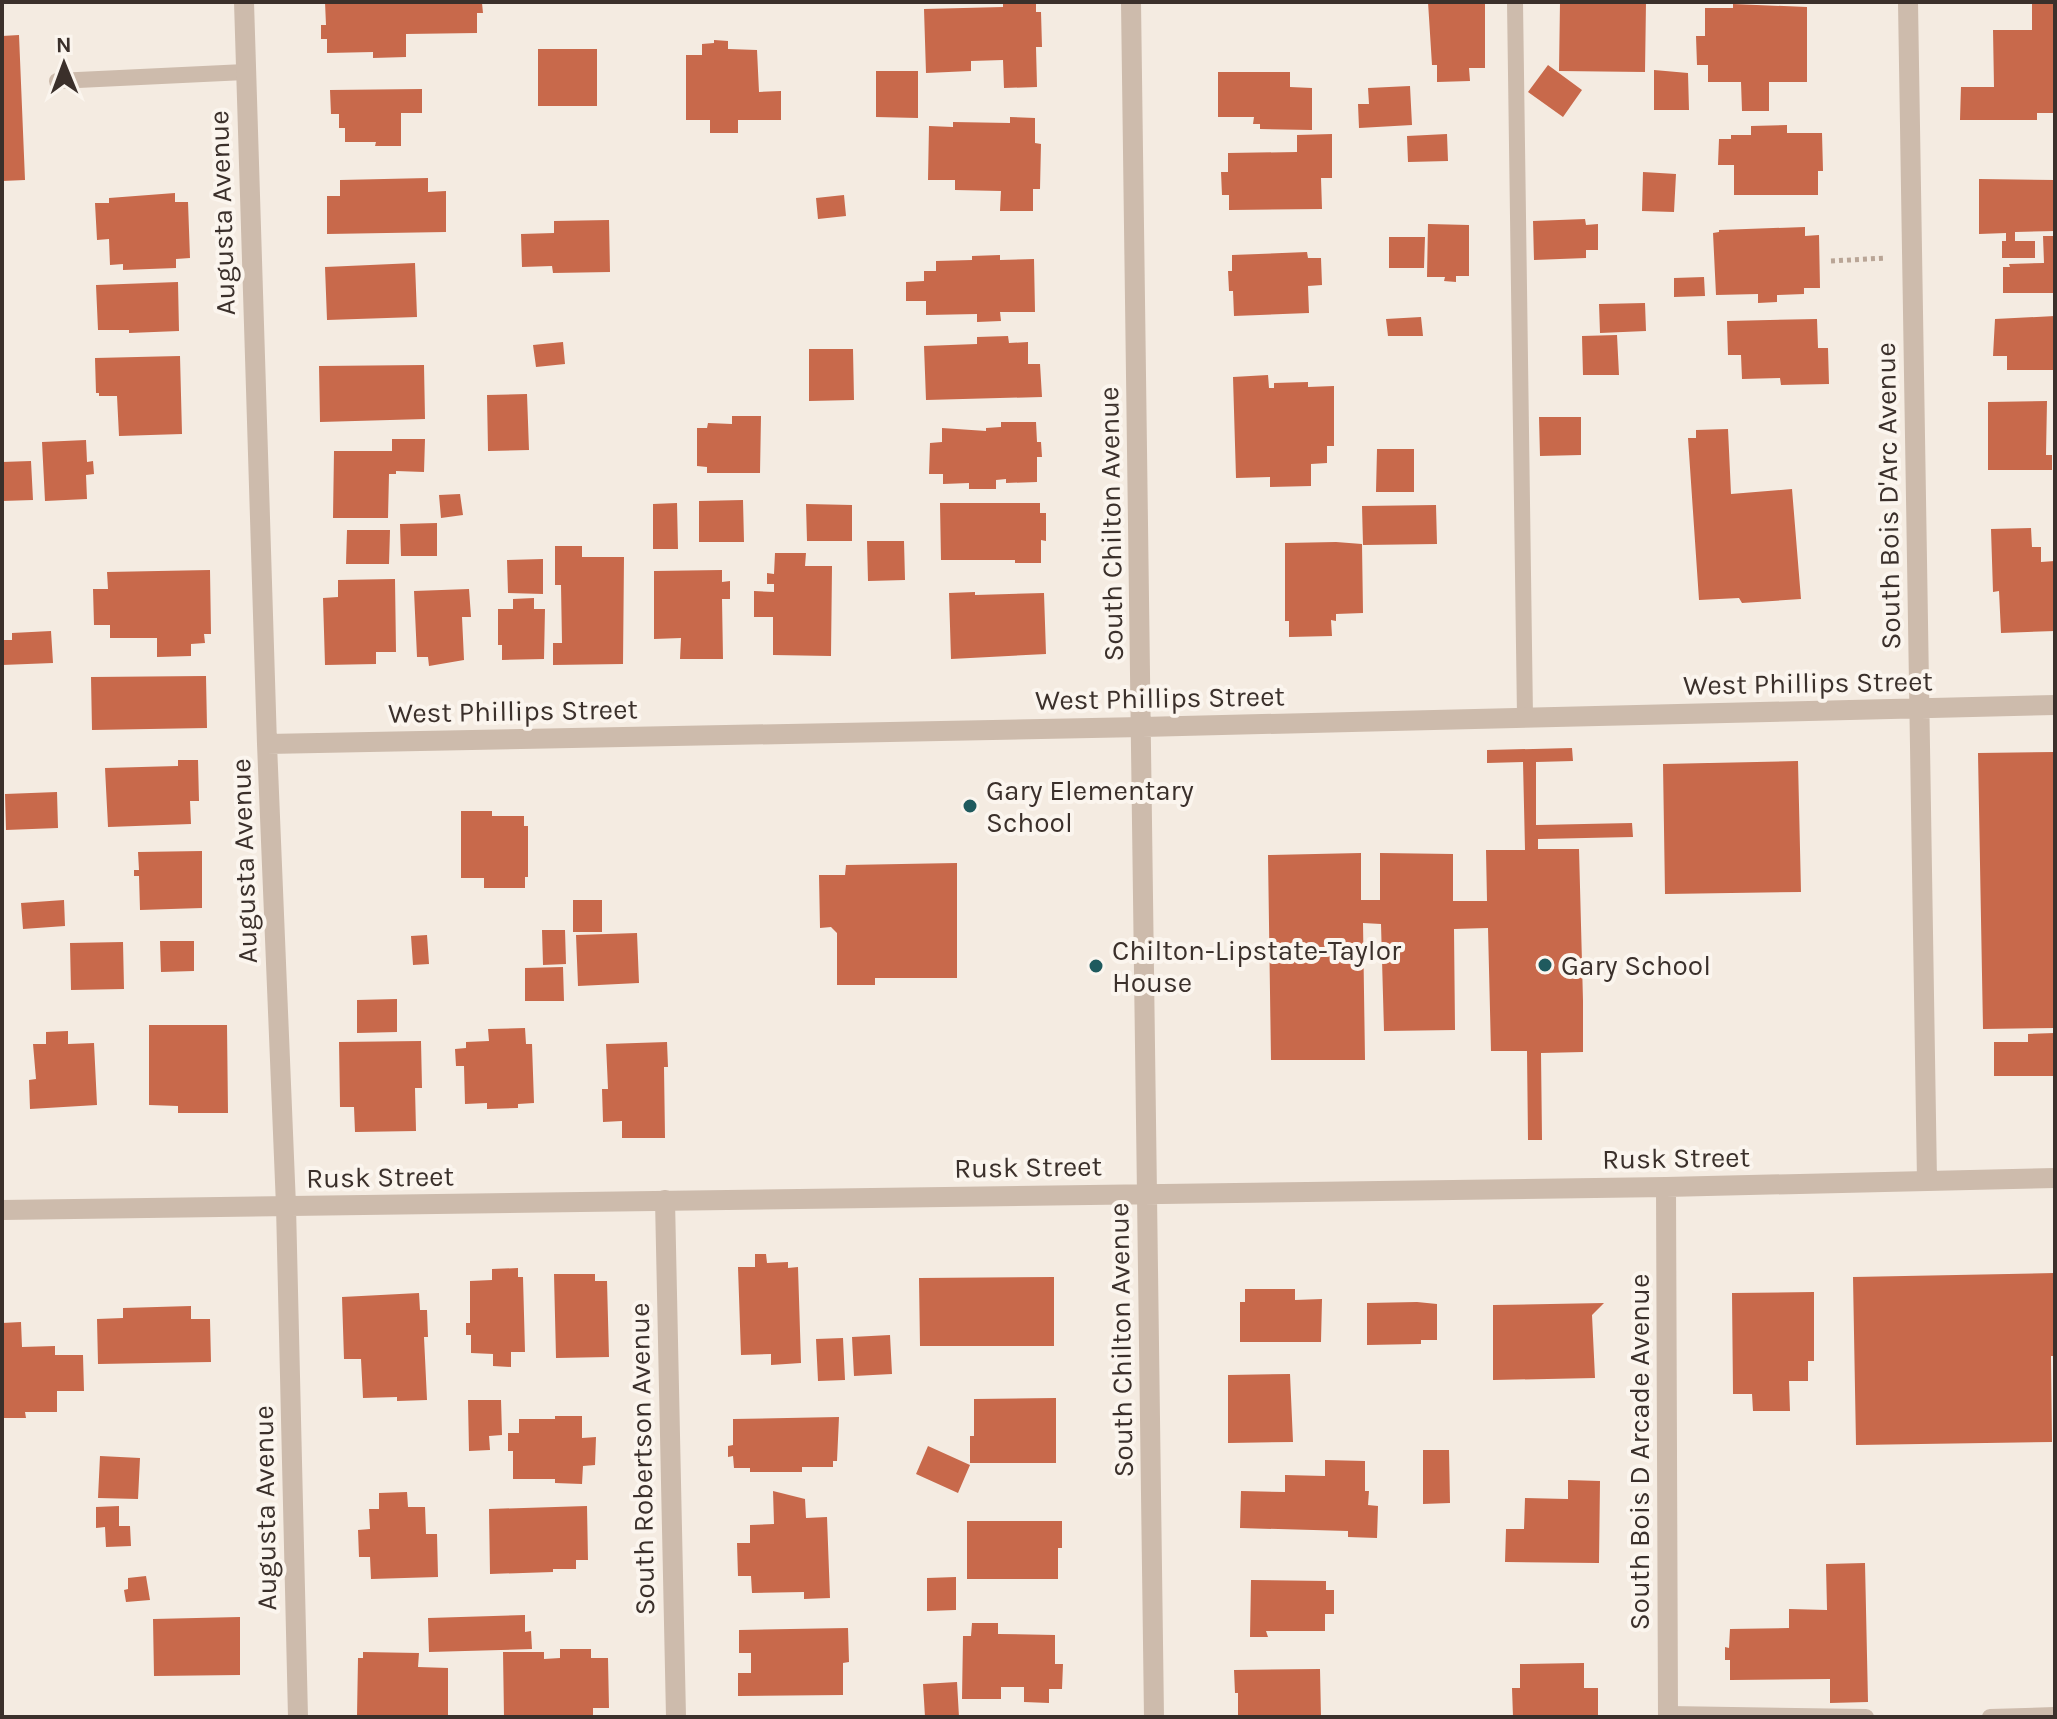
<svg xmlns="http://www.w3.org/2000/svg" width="2057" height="1719" viewBox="0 0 2057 1719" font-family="Karla,sans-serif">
	<rect width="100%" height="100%" fill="#f4ebe1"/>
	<path fill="#c8694b" d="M325,2H479L482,3L483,13H477V33L406,34V57L373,58V52L327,53V39H321V25H326Z
		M1003,2H1036V12H1041L1042,47H1036L1037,87L1004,88L1003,60L971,61V71L926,73L924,9L1003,7Z
		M1428,2H1485V68H1469L1470,81L1437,82V65H1432Z
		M1560,2H1646L1645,72L1559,71Z
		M2032,2H2055V113H2037V120H1960L1961,87H1994L1993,30H2032Z
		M1733,4L1807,7V82H1769V111H1742L1741,82H1708V65H1697L1696,36H1705V8H1733Z
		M19,35L25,180L2,181V36Z
		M714,40L728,41V49L757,50L759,92L781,91V120H738V133H710V120H686V55H702V44L714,43Z
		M538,49H597V106H538Z
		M1548,65L1582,90L1563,117L1528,92Z
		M1654,70L1688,73L1689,110H1654Z
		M876,71H918V118L876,117Z
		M1218,72H1290V87L1312,88V130L1260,129V124H1253L1254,117H1218Z
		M1410,86L1412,125L1359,128L1358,104H1369L1368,88Z
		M422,89V113H401V146H375L376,142H345V128H339V114H331L330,90Z
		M1010,117L1035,118V143L1041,144L1040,189H1033V211H1000L1001,191L955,190V180H928L929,126L953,127V122L1010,123Z
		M1787,125V133H1822L1823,171H1818V195H1734V165H1718L1719,139H1731V135H1751V126Z
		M1332,134V178H1321L1322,209L1229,210V195H1222L1221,172H1228V153L1297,152V135Z
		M1447,134L1448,161L1408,162L1407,136Z
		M1643,172L1676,174L1674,212L1642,211Z
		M428,178V192L446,191V232L327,234V196H340V180Z
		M1979,179L2055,180V231L2015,232V241H2035V258H2002V241H2006V233L1979,234Z
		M175,193V202H188L190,258L176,259V268L123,270V264L110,265L109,239L97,240L95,203H109V198Z
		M844,195L846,216L818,219L816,198Z
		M1585,219L1586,225L1598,224V250H1586V258L1534,260L1533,221Z
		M609,220L610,272L553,273L552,266L522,267L521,234L554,233V221Z
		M1428,224L1469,225V276H1456V282L1444,281L1445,277H1427Z
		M1805,227V236L1819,235L1820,288H1804V294L1777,295V302L1758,303V294L1716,295L1713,233L1719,232V230Z
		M2043,236H2055V293H2003V267H2010L2009,264L2044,263Z
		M1389,237H1425L1424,268H1389Z
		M1307,252L1308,258H1321L1322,285L1308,286L1309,313L1234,316L1233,291H1229L1228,271H1232V255Z
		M1000,255V260L1034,259L1035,312H1000L1001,321L977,322V314L926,315V301H906V282L924,281V271H936V261L972,260V256Z
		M415,263L417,317L327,320L325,267Z
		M1704,277L1705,296L1674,297V278Z
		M178,282L179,331L129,333V330H98L96,285Z
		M1645,303L1646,331L1600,333L1599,304Z
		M2055,316V370H2007V356H1993L1995,319Z
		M1421,317L1423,336H1388L1386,319Z
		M1817,319L1818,348H1828L1829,384L1781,385L1780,378L1742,379L1741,355H1728L1727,321Z
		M1617,335L1619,375H1583L1582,336Z
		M1008,336L1009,343L1028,342V364H1040L1042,397L926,400L924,346L977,344V337Z
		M563,342L565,364L536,367L533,345Z
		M809,349H853L854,400L809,401Z
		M180,356L182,434L119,436L117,396H99V393H96L95,358Z
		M424,365L425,419L320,422L319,366Z
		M1268,375L1269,388H1274V383L1308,382V387L1334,386V446H1327V463L1311,464V486L1270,487V477L1236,478L1233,377Z
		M527,394L529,450L488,451L487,395Z
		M2047,401L2046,455H2052V470H1988V402Z
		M732,416H761L760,473H707V467L697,466V428H707L708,423L732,424Z
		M1539,417H1581V455L1540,456Z
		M1001,422H1036L1037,442H1041L1042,457H1037V482L1006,483V479L996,480V489H969V483L943,484V474H929L930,443L942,442V428L986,431V428L1001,427Z
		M1728,429L1731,494L1792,489L1801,599L1742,603L1739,598L1699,600L1688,438H1696V430Z
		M392,439H425L424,472L396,471V474H389L388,518H333L334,451H392Z
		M86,440L87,462L93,461L94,474L86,475L87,499L45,501L42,442Z
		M1377,449H1414V492H1376Z
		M31,461L33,500L2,501V462Z
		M460,494L463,515L441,518L439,495Z
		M743,500L744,542H699V501Z
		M677,503L678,549H653V504Z
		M940,503H1040V513H1046V541L1041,540V563H1015V560H941Z
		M806,504L852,505V541H807Z
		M1436,505L1437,544L1363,545L1362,506Z
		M437,523V556H401L400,524Z
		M2031,528L2032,547H2041V562L2055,561V631L2001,633L1999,591L1993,592L1991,529Z
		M347,530H390L389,564H346Z
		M867,541H904L905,580L868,581Z
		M1336,542L1362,544L1363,613L1336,614V621L1331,620L1332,636L1289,637V621H1285V543Z
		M555,546H582V557H624L623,664L553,665V643H562L561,585H555Z
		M775,553H806L805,566H832L831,656L773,655V617H754V591L774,592V584H767V573L774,574Z
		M543,559V594L508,593L507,560Z
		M210,570L211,634H204L205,643L191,644V656L157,657V638H110V625H94L93,589H108L107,572Z
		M722,570V582L730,581V599H722L723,659H680L681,638L654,639V571Z
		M395,579L396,652H376V664L325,665L323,598L338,597V580Z
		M469,589L471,617H462L464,660L429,666L428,657H417L414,591Z
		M975,592V595L1044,593L1046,654L951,659L949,593Z
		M534,598V609H545L544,659L502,660V645H498V609H513V599Z
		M51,631L53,663L2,665V640H12V633Z
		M206,676L207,728L92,730L91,677Z
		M1572,748L1573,761L1536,762V825L1632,823L1633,837L1538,839V849H1579L1583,1001V1052L1541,1053L1542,1140H1528L1527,1051H1491L1488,928L1454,929L1455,1030L1384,1031L1381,924L1363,923L1365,1060H1271L1268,855L1361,853V900H1380V853L1453,854V901H1487L1486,850H1525L1523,762L1487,763V750Z
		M2055,752V1028L1983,1029L1978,753Z
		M178,760H198L199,801H190L191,824L108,827L105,768L178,766Z
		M1798,761L1801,892L1665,894L1663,764Z
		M57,792L58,828L6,830L5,794Z
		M461,811H492V816H524V826H528V877H525V888H484V878H461Z
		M202,851V908L140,910L139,876H134V870H139L138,852Z
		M957,863V978H875V985H837V933L831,927L820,928L819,875H845L846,865Z
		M64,900L65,926L23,929L21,903Z
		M573,900H602V932H573Z
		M542,930H565L566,964L543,965Z
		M637,933L639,983L578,986L576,935Z
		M427,935L429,964L413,965L411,936Z
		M160,941H194V971L161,972Z
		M123,942L124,989L71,990L70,943Z
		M563,967L564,1001H525V968Z
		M397,999V1032L357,1033V1000Z
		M149,1025H227L228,1113H178V1106L149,1105Z
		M525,1028L526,1044H532L534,1103L518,1104V1108L487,1109V1103L465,1104L464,1066H456L455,1049L466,1048V1042L489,1041L488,1029Z
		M68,1031V1044L94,1043L97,1105L30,1109L29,1080L36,1079L33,1044H46V1032Z
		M2055,1033V1076H1994V1042H2028V1034Z
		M421,1041L422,1088H415L416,1131L355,1132L354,1107H340L339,1042Z
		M667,1042L668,1067H664L665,1138H622V1121L603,1122L602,1089H608L606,1044Z
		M755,1254H766L767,1263L788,1262V1268L798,1267L801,1363L771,1365V1354L741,1355L738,1267H755Z
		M518,1268V1277H523L525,1352H511V1367L493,1366V1354L471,1353V1335H466V1323H470V1281L492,1280V1269Z
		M2055,1273V1356H2051L2052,1442L1856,1445L1853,1277Z
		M554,1274H595V1281H607L609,1357L556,1358Z
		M1054,1277V1346H920L919,1278Z
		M1245,1289H1295V1300L1322,1299L1321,1342H1240V1302H1245Z
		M1814,1292V1361H1808V1381H1789L1790,1411H1753L1752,1394H1733L1732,1293Z
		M419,1293L420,1310H427L428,1337H424L427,1400L397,1401V1397L363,1398L361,1359H344L342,1297Z
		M1417,1302L1437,1304V1340H1421V1344L1367,1345V1303Z
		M1604,1303L1592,1315L1595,1378L1493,1380V1305Z
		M191,1306V1319H210L211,1362L98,1364L97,1319L123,1318V1308Z
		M21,1322L22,1347L55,1346V1355H83L84,1391H57V1412H25L26,1418H2V1323Z
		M890,1335L892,1374L854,1376L852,1337Z
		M843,1338L845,1380L818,1381L816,1339Z
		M1290,1374L1293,1442L1228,1443V1375Z
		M1056,1398V1463H970V1436H974V1399Z
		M468,1400H501L502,1435L489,1436L490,1450L469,1451Z
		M555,1416H582V1438L596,1437L595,1465L583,1466L582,1484L555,1483V1479H513V1451H508V1433H519V1419H555Z
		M839,1417L837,1461H833V1467H802V1472H750V1468H734L733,1456L728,1457V1446L733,1445V1419Z
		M928,1446L970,1465L958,1493L916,1474Z
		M1423,1450H1449L1450,1503L1423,1504Z
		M100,1456L140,1458L138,1499L98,1498Z
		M1325,1460L1365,1461V1491H1369L1368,1505L1378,1506L1377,1538L1348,1537V1531L1240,1528L1241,1491L1285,1492V1475L1325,1476Z
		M1568,1480L1600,1481L1599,1563L1505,1562L1506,1529H1524L1525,1498L1568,1499Z
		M773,1491L805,1499L806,1518L827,1517L830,1598L804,1599V1592L752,1593L751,1576H738L737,1543H750V1525L774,1524Z
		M407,1492L408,1507H425L426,1534H437L438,1577L371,1579L370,1557H359L358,1530L370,1529L369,1509H379V1493Z
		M119,1506V1526H130L131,1546L106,1547L105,1527L96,1528V1507Z
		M587,1506L588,1560H576V1569H553V1572L490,1574L489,1509Z
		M967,1521H1062V1548H1058V1579H967Z
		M1865,1563L1868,1702L1830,1703V1679L1730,1680V1660H1725V1647L1729,1648L1730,1629L1789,1628V1609L1827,1610L1826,1564Z
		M146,1576L150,1600L126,1602L124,1590L128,1589V1578Z
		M956,1577V1610L927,1611V1578Z
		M1251,1580L1326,1581V1590H1334V1614H1325V1631H1266L1268,1637H1250Z
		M525,1615V1632L531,1631L532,1649L429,1652L428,1618Z
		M240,1617V1675L154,1676L153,1619Z
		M972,1623H998V1634L1055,1635V1664H1063L1062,1689H1049V1703L1024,1702V1687H1001V1699H962L963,1636H971Z
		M848,1628L849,1662L843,1663V1695L738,1696V1673H751V1653H739V1630Z
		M560,1649H591V1658H608L609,1708H593V1717H504L503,1652H544V1659L560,1658Z
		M363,1652L419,1653L418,1667L448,1668V1717L357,1716L358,1658H363Z
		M1584,1663V1688H1598V1717H1513L1512,1688H1520V1664Z
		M1320,1669L1321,1717H1238V1693H1235L1234,1670Z
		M957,1682L959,1717H925L923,1684Z"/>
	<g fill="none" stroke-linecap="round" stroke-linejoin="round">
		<path stroke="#b9a596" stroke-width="5" stroke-dasharray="4 4" stroke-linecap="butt" d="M1831,261L1886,258"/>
		<path stroke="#cdbbac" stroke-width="16" d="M1515,2L1525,717
			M57,81L245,72
			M1668,1714L1866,1717
			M1990,1717L2055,1715"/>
		<path stroke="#cdbbac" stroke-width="20" d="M244,2L267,744L286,1206L298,1717
			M1131,2L1154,1717
			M1908,2L1927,1181
			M267,744L1142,727L2055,705
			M1666,1187L1668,1717
			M665,1200L676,1717
			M2,1210L1666,1187L2055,1178"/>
	</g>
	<g fill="#1f5a5e" stroke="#fbf5ee" stroke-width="3">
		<circle cx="970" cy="806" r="8"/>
		<circle cx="1545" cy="965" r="8"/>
		<circle cx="1096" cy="966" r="8"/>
	</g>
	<g text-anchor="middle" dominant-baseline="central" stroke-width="8" stroke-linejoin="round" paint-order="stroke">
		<g font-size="28" fill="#3b302b" stroke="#fbf5ee">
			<text transform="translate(222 213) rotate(-92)">Augusta Avenue</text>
			<text transform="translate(1888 496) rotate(-91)">South Bois D'Arc Avenue</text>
			<text transform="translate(1111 524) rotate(-91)">South Chilton Avenue</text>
			<text transform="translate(1808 683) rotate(-1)">West Phillips Street</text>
			<text transform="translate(1160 698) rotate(-1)">West Phillips Street</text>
			<text transform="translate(513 711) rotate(-1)">West Phillips Street</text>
			<text transform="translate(244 861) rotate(-92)">Augusta Avenue</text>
			<text transform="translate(1676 1158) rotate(-1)">Rusk Street</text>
			<text transform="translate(1028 1167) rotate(-1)">Rusk Street</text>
			<text transform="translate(380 1177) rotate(-1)">Rusk Street</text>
			<text transform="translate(1121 1340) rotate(-91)">South Chilton Avenue</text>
			<text transform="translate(1639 1452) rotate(-90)">South Bois D Arcade Avenue</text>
			<text transform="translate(642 1459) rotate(-91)">South Robertson Avenue</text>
			<text transform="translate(265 1508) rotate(-91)">Augusta Avenue</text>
		</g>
		<g font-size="28" fill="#3b302b" stroke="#fbf5ee" text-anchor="start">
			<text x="986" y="790">Gary Elementary<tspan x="986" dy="32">School</tspan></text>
			<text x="1112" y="950">Chilton-Lipstate-Taylor<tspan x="1112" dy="32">House</tspan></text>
			<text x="1561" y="965">Gary School</text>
		</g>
	</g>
	<rect width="2057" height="1719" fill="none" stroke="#3b302b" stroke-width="8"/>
	<g transform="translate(64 64) rotate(359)" stroke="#fbf5ee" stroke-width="6" paint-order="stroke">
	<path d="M0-6L14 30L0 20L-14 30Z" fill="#3b302b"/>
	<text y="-12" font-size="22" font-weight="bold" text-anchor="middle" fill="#3b302b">N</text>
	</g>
</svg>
